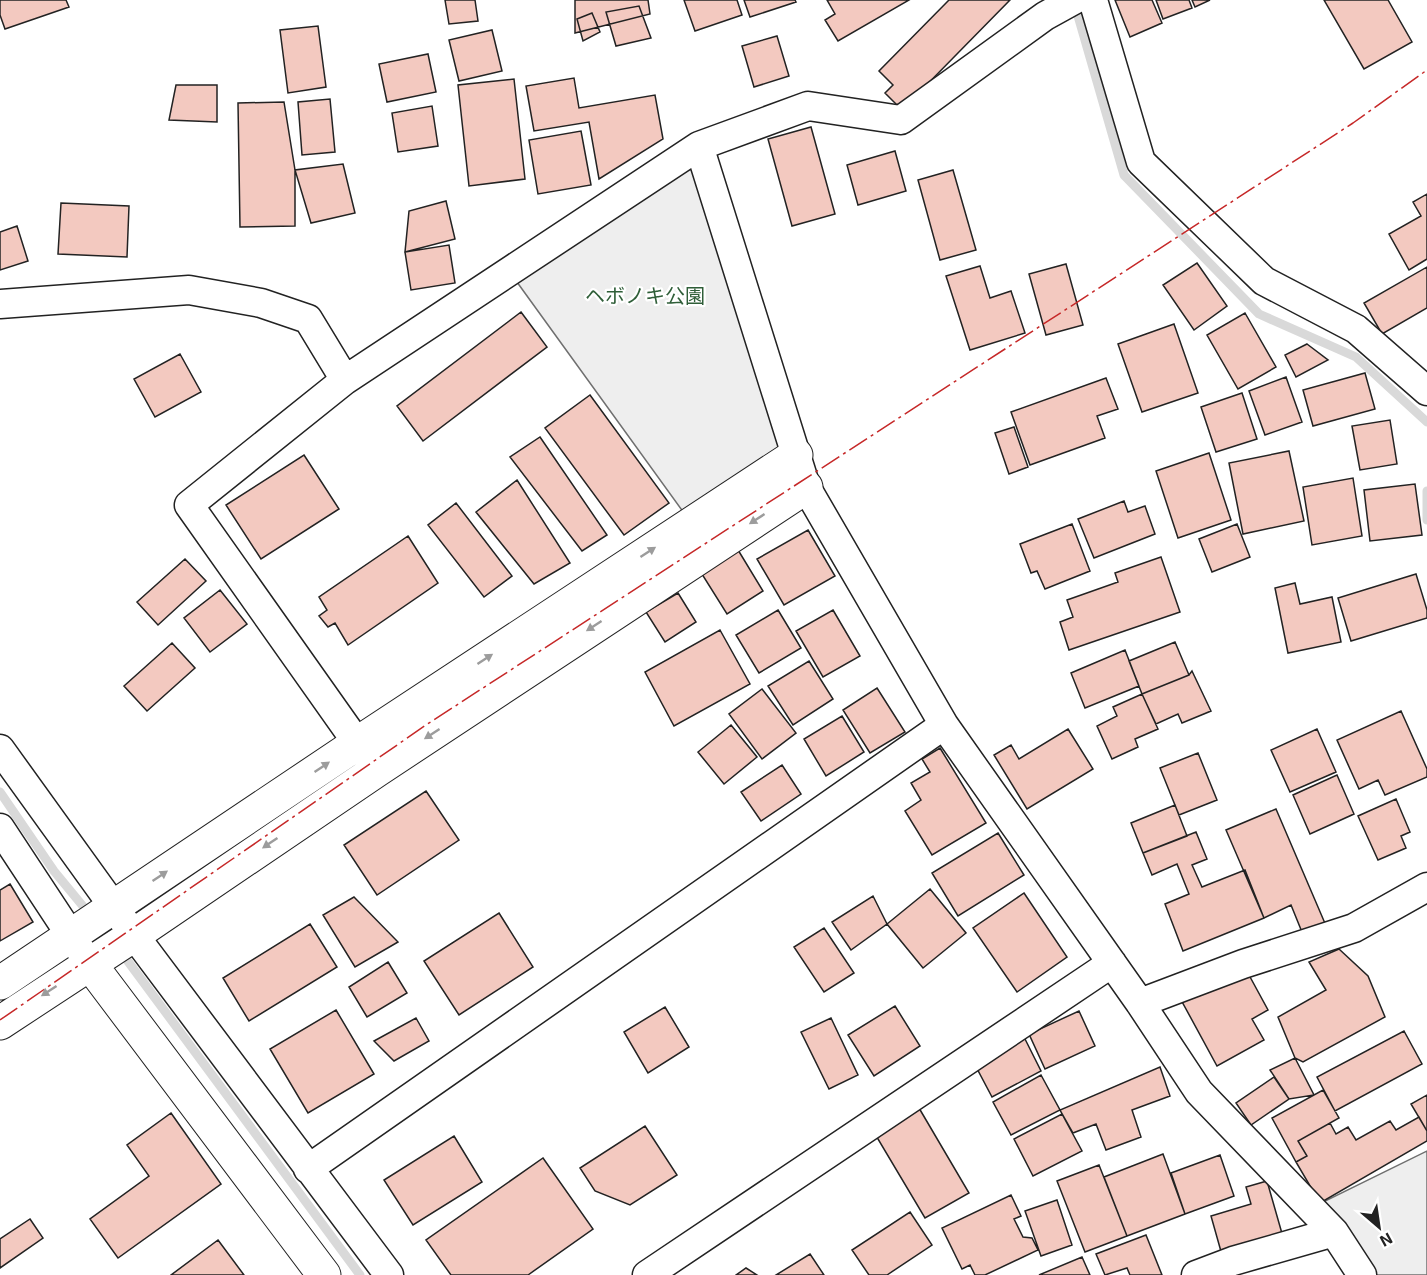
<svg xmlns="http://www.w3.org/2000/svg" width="1427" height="1275" viewBox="0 0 1427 1275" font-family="'Exo 2','Noto Sans JP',sans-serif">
	<rect width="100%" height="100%" fill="#fff"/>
	<path fill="#eee" stroke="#6f6f6f" stroke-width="1.5" d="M699,146L800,474L697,531L509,271Z
		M1427,1151V1275H1360L1321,1203Z"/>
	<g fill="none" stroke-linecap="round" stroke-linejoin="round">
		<path stroke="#d9d9d9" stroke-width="9" d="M1074,2L1124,175L1259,314L1356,357L1427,422
			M1427,491V520
			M0,792L54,871L124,956L360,1275"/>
	</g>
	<path fill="#f3c9c0" stroke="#222" stroke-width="1.5" d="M0,0H66L69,7L5,29L0,15Z
		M445,0H475L478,21L449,24Z
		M575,0H648L650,14L575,33Z
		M684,0H737L742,15L695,31Z
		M744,0H795L796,2L750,17Z
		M827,0H909L838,41L825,20L835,14Z
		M949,0H1010L902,110L885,93L893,85L879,71Z
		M1115,0H1152L1162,23L1130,37Z
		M1156,0H1189L1192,8L1163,19Z
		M1192,0H1210L1195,7Z
		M1324,0H1388L1412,42L1364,69Z
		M639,6L651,38L616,46L606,12Z
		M592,13L600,32L583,41L577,19Z
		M318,26L326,87L288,93L280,30Z
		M492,30L502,71L459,81L449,40Z
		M777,36L789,76L754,87L742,46Z
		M428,54L436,92L387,102L379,64Z
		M574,78L579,108L655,95L663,139L599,179L589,122L534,131L526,86Z
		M514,79L525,179L469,186L458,85Z
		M176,85H217V122L169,120Z
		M330,99L335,152L302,155L298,102Z
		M284,102L295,170V226L240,227L238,103Z
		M432,106L438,146L398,152L392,113Z
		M811,127L835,214L792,226L768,139Z
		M581,131L591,185L538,194L529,140Z
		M895,151L906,191L858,205L847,165Z
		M343,164L355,213L311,223L295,170Z
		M953,170L976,250L940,260L918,180Z
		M1427,194V259L1409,270L1389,234L1421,216L1413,202Z
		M446,201L455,239L405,252L409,211Z
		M61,203L129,206L127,257L58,254Z
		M17,226L28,261L0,270V232Z
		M449,245L455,283L411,290L405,252Z
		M1197,263L1227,306L1194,330L1163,285Z
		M1066,264L1083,325L1046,335L1029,274Z
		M980,266L990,298L1011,291L1025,333L970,350L946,276Z
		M1427,267V308L1382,334L1364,303Z
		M521,312L547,347L423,441L397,406Z
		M1245,313L1276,367L1238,389L1207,335Z
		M1174,324L1198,393L1142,412L1118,344Z
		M1307,344L1328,360L1296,377L1285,355Z
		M180,354L201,392L155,417L134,379Z
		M1365,373L1375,409L1313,426L1303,390Z
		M1286,377L1302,422L1265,435L1249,391Z
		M1106,378L1118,409L1097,416L1105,438L1030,465L1011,412Z
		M1242,393L1257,439L1216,452L1201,407Z
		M590,395L669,503L624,535L545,428Z
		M1390,420L1397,464L1360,470L1352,426Z
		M1014,427L1028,467L1009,474L995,433Z
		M540,437L607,535L582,551L510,457Z
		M1289,451L1304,521L1243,534L1229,463Z
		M1209,453L1231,520L1178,538L1156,471Z
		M304,455L339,509L261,559L226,505Z
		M1353,478L1362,536L1312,545L1303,487Z
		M517,480L570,563L534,584L476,512Z
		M1415,484L1422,535L1370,541L1364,490Z
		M1124,501L1128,512L1145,506L1155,534L1094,558L1078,519Z
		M456,503L512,576L484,597L428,525Z
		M1072,524L1090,571L1045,589L1037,571L1031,573L1020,544Z
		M1237,524L1250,557L1212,572L1199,539Z
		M808,530L835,576L784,605L757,559Z
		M408,536L438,583L348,645L335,623L328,627L319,616L327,610L319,597Z
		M732,540L763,591L727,614L695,563Z
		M1161,557L1180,612L1069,650L1060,622L1073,617L1067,600L1118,582L1115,573Z
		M185,559L206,581L158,625L137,602Z
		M1416,574L1427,610V618L1351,641L1338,598Z
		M1295,583L1300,604L1332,597L1341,642L1288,653L1275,588Z
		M220,590L247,624L210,652L184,618Z
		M678,593L696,622L665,642L646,612Z
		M778,610L801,648L759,673L736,635Z
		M833,610L860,656L823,677L796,631Z
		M720,630L750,684L674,726L645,672Z
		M1175,642L1189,675L1142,694L1129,661Z
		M172,643L195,668L147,711L124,686Z
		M1125,650L1139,686L1085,708L1071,673Z
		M809,661L833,699L793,725L768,686Z
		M1192,671L1211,711L1182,723L1178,714L1156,724L1142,694L1189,675Z
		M877,688L905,732L870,753L843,710Z
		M762,689L796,733L762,759L729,714Z
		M1142,694L1158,729L1135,739L1138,747L1112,759L1097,726L1117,716L1113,707Z
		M1401,711L1427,769V777L1385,795L1378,780L1359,789L1337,740Z
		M842,716L864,752L826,776L804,739Z
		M731,725L757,757L724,784L698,752Z
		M1068,729L1093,769L1027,809L994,755L1011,745L1019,759Z
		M1317,729L1336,772L1290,792L1271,750Z
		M940,748L986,823L932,855L905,811L921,800L911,783L930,772L922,759Z
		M1198,753L1217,800L1179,815L1160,768Z
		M782,765L801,794L761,821L741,792Z
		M1337,775L1354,814L1310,834L1293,795Z
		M426,791L459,840L377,895L344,845Z
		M1396,799L1410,832L1401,836L1406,848L1378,860L1358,816Z
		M1175,805L1187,836L1143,853L1131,823Z
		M1276,809L1327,928L1304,937L1291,905L1264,918L1226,830Z
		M1196,832L1207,859L1192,865L1202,887L1245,870L1264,918L1183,951L1165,904L1189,894L1177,864L1152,875L1143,853Z
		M998,833L1024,875L958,916L932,873Z
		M10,884L33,922L0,941V890Z
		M930,889L966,933L923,968L887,924Z
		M1024,893L1067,957L1017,992L973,928Z
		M873,896L887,924L851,950L832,922Z
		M354,897L398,942L355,967L323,915Z
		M499,913L533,967L459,1015L424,961Z
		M310,924L337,967L249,1021L223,978Z
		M824,928L854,973L824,992L794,947Z
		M1339,949L1368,976L1385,1017L1303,1062L1295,1058L1278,1017L1326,990L1309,962Z
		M388,962L407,993L367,1017L349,987Z
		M1243,964L1268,1010L1252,1019L1264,1040L1217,1066L1180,998Z
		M895,1006L920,1046L874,1076L848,1035Z
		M665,1007L689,1047L648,1073L624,1032Z
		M336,1010L374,1074L308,1113L270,1049Z
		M1079,1011L1095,1046L1045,1069L1029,1034Z
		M416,1018L429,1041L394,1061L374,1041Z
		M831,1018L858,1075L829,1089L801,1032Z
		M1404,1031L1422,1064L1335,1111L1317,1077Z
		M1023,1035L1041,1071L992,1097L973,1061Z
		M1295,1058L1314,1095L1289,1099L1270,1070Z
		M1160,1067L1170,1096L1132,1110L1141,1137L1106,1150L1096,1124L1073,1133L1060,1110Z
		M1041,1075L1060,1110L1011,1135L993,1102Z
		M1274,1077L1289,1099L1251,1125L1236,1103Z
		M1323,1090L1339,1118L1298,1141L1307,1156L1296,1162L1272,1118Z
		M1427,1095V1131L1411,1104Z
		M919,1108L969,1193L925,1218L875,1134Z
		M171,1113L221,1184L118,1258L90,1219L149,1176L127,1145Z
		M1062,1114L1082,1151L1033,1176L1014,1139Z
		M1419,1117L1427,1131V1141L1320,1203L1296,1162L1307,1156L1298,1141L1330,1123L1336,1134L1348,1127L1356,1140L1390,1121L1396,1130Z
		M645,1126L677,1175L630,1205L595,1191L580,1168Z
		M454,1136L482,1182L413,1225L384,1180Z
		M1163,1154L1185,1214L1127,1236L1104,1177Z
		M1220,1155L1234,1196L1185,1214L1171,1173Z
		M543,1158L593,1229L528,1275H451L426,1240Z
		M1099,1165L1127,1236L1085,1252L1057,1181Z
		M1267,1181L1283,1237L1222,1255L1211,1216L1251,1204L1246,1187Z
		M1011,1195L1021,1216L1014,1219L1023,1237L1032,1238L1038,1250L985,1275H975L970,1265L962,1269L942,1228Z
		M1057,1200L1072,1245L1041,1256L1025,1211Z
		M910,1212L932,1245L887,1275H869L852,1250Z
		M30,1219L43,1238L0,1268V1239Z
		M1146,1235L1162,1275H1130L1127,1268L1105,1275L1096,1254Z
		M218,1240L244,1275H171Z
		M810,1254L824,1275H776Z
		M1082,1257L1090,1275H1039Z
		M746,1268L757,1275H736Z"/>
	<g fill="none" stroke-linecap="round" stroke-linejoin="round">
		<defs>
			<path id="street" d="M1093,0L1141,162L1264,281L1356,329L1427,391
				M699,146L806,487L944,725L1140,1003L1199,1092L1334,1232L1362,1275
				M0,304L189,290L261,303L308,319L345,380
				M0,749L134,935L389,1275
				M370,761L189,505L345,380L699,146L808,106L901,120L1045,16L1074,0
				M0,828L83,954
				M1140,1003L1243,964L1354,928L1427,887
				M308,1169L944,725
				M647,1275L1112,963
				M1196,1275L1233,1261L1334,1232"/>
			<path id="secondary" d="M90,964L324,1275
				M0,983L358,743L796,455
				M0,1023L134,935L377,770L806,487"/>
		</defs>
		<use href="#street" stroke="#222" stroke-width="31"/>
		<use href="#secondary" stroke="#222" stroke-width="35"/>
		<use href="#street" stroke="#fff" stroke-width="28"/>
		<use href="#secondary" stroke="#fff" stroke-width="33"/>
		<path stroke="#c62828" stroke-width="1.5" stroke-dasharray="21 4.5 3 4.5" stroke-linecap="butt" d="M0,1020L426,725L1353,123L1427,70"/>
	</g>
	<defs><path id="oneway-solid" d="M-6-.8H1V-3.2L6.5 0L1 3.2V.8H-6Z" transform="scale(1.5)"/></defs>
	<g fill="#9c9c9c">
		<use href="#oneway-solid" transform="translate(757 519) rotate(147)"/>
		<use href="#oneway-solid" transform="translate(648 552) rotate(-33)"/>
		<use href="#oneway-solid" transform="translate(594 626) rotate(147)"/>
		<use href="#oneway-solid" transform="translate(485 659) rotate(-33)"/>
		<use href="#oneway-solid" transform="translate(432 734) rotate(147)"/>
		<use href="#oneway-solid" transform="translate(322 767) rotate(-34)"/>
		<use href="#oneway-solid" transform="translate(270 843) rotate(146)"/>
		<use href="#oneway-solid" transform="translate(160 876) rotate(-34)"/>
		<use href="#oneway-solid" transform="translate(49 991) rotate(147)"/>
	</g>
	<g text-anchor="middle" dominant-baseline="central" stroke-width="4.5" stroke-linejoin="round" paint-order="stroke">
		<g font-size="20" fill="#2f5e38" stroke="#fff">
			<text x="645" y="295">ヘボノキ公園</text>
		</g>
	</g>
	<g transform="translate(1379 1227) rotate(151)" stroke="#ffffff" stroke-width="4.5" paint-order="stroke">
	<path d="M0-4.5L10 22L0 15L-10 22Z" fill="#222222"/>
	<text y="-9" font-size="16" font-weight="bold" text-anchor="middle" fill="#222222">N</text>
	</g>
</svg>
